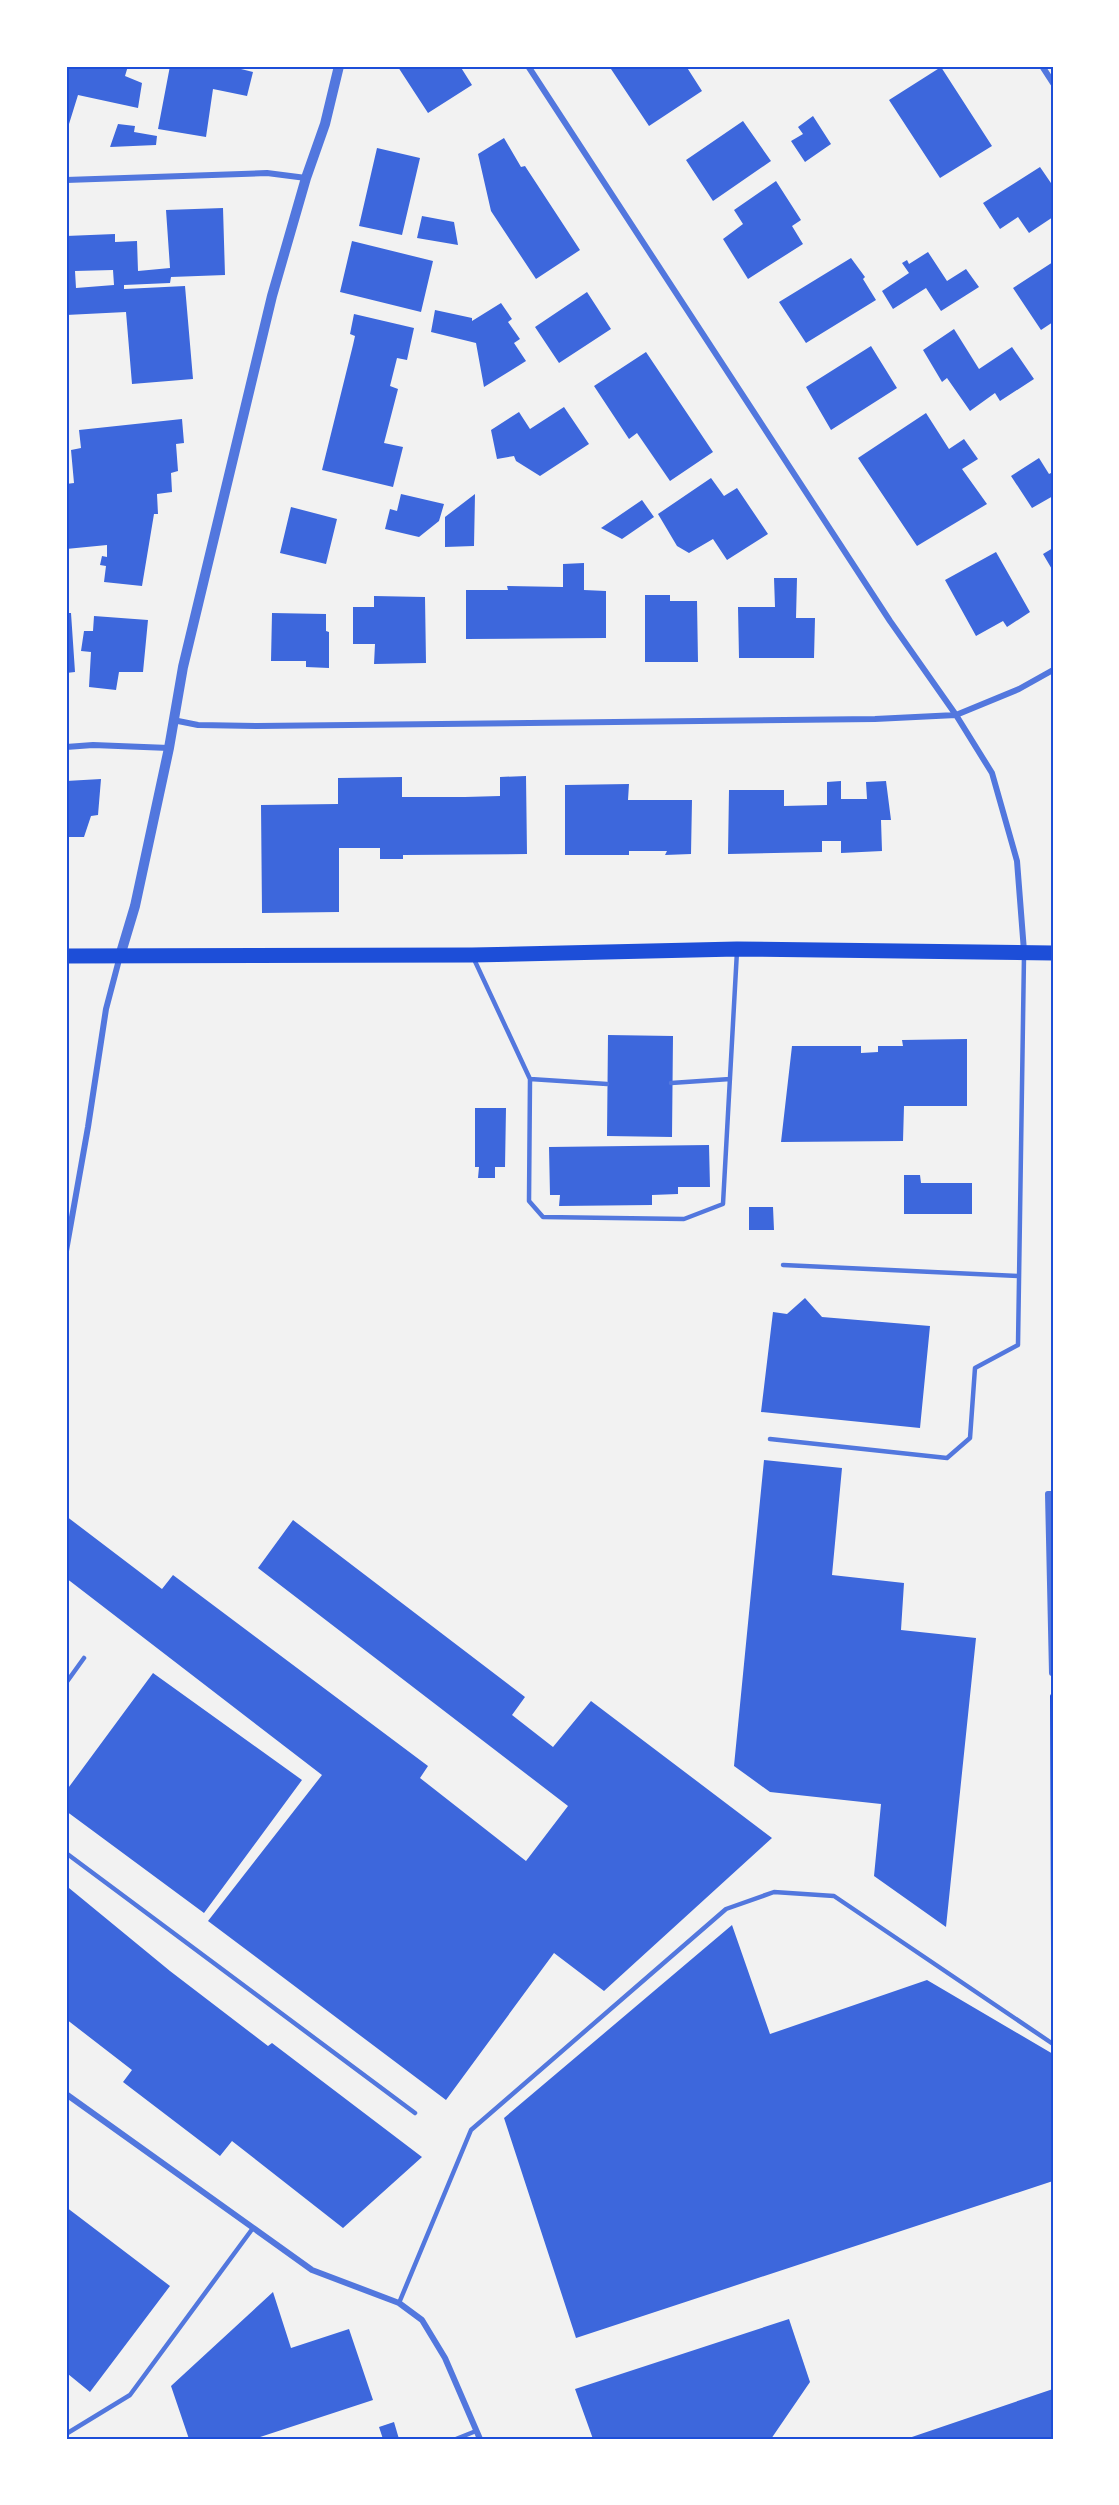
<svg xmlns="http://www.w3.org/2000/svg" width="1119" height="2505" viewBox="0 0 1119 2505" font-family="'PT Serif',serif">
	<rect width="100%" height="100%" fill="#f2f2f2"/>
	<path fill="#3d67dc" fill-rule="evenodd" d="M66,66H128L125,76L142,83L138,108L78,95L69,124L66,123Z
		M170,66H229L253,72L247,96L213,89L206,137L158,129Z
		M400,66H460L472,85L428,113L398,67Z
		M609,66H686L702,91L649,126Z
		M941,67L992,146L940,178L889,100Z
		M813,116L831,144L805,162L791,141L803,134L798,127Z
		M743,121L771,161L713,201L686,160Z
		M118,124L135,126L134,132L157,136L156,145L110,147Z
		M504,138L521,167L525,166L580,250L536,279L491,211L478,154Z
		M377,148L420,158L402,235L359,226Z
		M1040,167L1053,186V217L1029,233L1018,217L1000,229L983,203Z
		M776,181L801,220L792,226L803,244L748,279L723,239L743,224L734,210Z
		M223,208L225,275L171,277L170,283L124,285V289L185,286L193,379L132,384L126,312L66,315V236L115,234V242L137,241L138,271L170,268L166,210ZM113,270L114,285L76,288L75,271Z
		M422,216L454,222L458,245L417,238Z
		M352,241L433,261L421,312L340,292Z
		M928,252L947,281L966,269L979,287L941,311L926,288L893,309L882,291L909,273L902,263L907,260L909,264Z
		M851,258L865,277L863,279L876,300L806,343L779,302Z
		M1053,262V322L1041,330L1013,288Z
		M587,292L611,329L559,363L535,327Z
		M501,303L512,319L508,322L520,339L514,343L526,361L484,387L476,343L431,332L435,310L472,318V321Z
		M354,314L414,328L407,360L397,358L390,386L398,389L384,443L403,447L393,487L322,470L353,345L355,336L350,334Z
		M954,329L979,369L1012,347L1034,379L1000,401L995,393L970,411L947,378L942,382L923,350Z
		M871,346L897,388L831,430L806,387Z
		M646,352L713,452L670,481L637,433L629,439L594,386Z
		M564,407L589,444L540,476L516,461L514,456L497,459L491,430L519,412L530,429Z
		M926,413L949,449L964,439L978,459L962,469L987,504L917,546L858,458Z
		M182,419L184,443L176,444L178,471L171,473L172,492L157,494L158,514H154L142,586L104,582L106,566L100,565L102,556L107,557V545L66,549V484L74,483L71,450L81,448L79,430Z
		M1039,458L1049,474L1053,472V496L1032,508L1011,476Z
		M711,478L724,496L737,488L768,534L727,560L713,539L689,553L677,546L658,514Z
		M401,494L444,504L439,521L419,537L385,529L390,509L397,511Z
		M475,494L474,546L445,547V517Z
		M642,500L654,517L622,539L601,528Z
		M291,507L337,519L326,564L280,553Z
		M1053,548V571L1043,554Z
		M996,552L1030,612L1007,627L1003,621L976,636L945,580Z
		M584,563V590L606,591V638L466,639V590H508L507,586L563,587V564Z
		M774,578H797L796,618H815L814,658H739L738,607H775Z
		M645,595H670V601H697L698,662H645Z
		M374,596L425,597L426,663L374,664L375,644H353V607H374Z
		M66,613H71L75,672L66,673Z
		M272,613L326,614V631L329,632V668L306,667V661H271Z
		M94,616L148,620L143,672H119L116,690L89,687L91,652L81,651L84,631H93Z
		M526,776L527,854L403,855V859H380V848H339V912L262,913L261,805L338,804V778L402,777V797H465L500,796V777Z
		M101,779L98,815L91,816L84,837H66V781Z
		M841,781V799H867L866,782L886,781L891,820H881L882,851L841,853V841H822V852L728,854L729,790H784V806L827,805V782Z
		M629,784L628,800H692L691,854L665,855L667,851H629V855H565V785Z
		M608,1035L673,1036L672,1137L607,1136Z
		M967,1039V1106H904L903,1141L781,1142L792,1046H861V1053L878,1052V1046H903L902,1040Z
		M475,1108H506L505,1167H495V1178H478L479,1167H475Z
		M709,1145L710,1187H678V1194L652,1195V1205L559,1206L560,1195H550L549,1147Z
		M904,1175H920L921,1183H972V1214H904Z
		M749,1207H773L774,1230H749Z
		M805,1298L822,1317L930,1326L920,1428L761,1412L773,1312L787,1314Z
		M764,1460L842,1468L832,1575L904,1583L901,1630L976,1638L946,1927L874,1876L881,1804L770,1792L734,1766Z
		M66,1516L162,1589L173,1575L428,1766L420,1778L526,1861L568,1806L258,1568L293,1520L525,1697L512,1715L553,1747L591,1701L772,1838L604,1991L554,1953L446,2100L208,1921L322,1775L66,1578Z
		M153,1673L302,1780L204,1913L66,1811V1791Z
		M69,1888L170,1971L268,2046L272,2043L422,2157L343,2228L232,2141L220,2156L123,2082L132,2070L66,2019V1891Z
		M732,1925L770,2034L927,1980L1053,2054V2181L576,2338L504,2118Z
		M66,2207L170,2286L90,2392L68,2374L66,2377Z
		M273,2292L291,2348L349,2329L373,2400L254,2439H189L171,2386Z
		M789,2319L810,2382L771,2439H593L575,2389Z
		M1053,2389V2439H906Z
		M394,2422L399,2439H383L379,2427Z"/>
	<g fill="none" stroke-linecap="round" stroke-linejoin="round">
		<path stroke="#1d4ed8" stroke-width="4" d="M1052,1696L1053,1948"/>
		<path stroke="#5277de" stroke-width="4.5" d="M473,957L530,1079L607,1084
			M530,1079L529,1201L543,1217L684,1219L723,1204L737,951
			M671,1083L730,1079
			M783,1265L1018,1276
			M770,1439L947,1458L970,1438L975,1368L1018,1345L1024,956
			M66,1683L84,1658
			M66,1853L415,2113
			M399,2303L471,2130L726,1909L774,1892L834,1896L1053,2044
			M66,2434L130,2395L253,2228
			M456,2439L476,2431"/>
		<path stroke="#5277de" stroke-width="6" d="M528,66L890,621L956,715L992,773L1017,861L1024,951
			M1042,66L1053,83
			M66,180L267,173L306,178
			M173,720L198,725L257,726L875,719L956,715L1019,689L1053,670
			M66,747L93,745L169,748
			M66,1251L88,1127L106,1009L120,956
			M1052,1673L1048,1494H1053
			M66,2094L312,2270L399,2303L422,2320L445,2358L480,2439"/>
		<path stroke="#5277de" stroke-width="10" d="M120,956L135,906L169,748L183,667L272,296L306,178L325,124L339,66"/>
		<path stroke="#1d4ed8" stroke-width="15" d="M66,956L472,955L737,949L1053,953"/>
	</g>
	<rect width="1119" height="2505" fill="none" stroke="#ffffff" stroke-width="135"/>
	<rect x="68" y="68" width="984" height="2370" fill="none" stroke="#1d4ed8" stroke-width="2"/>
</svg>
